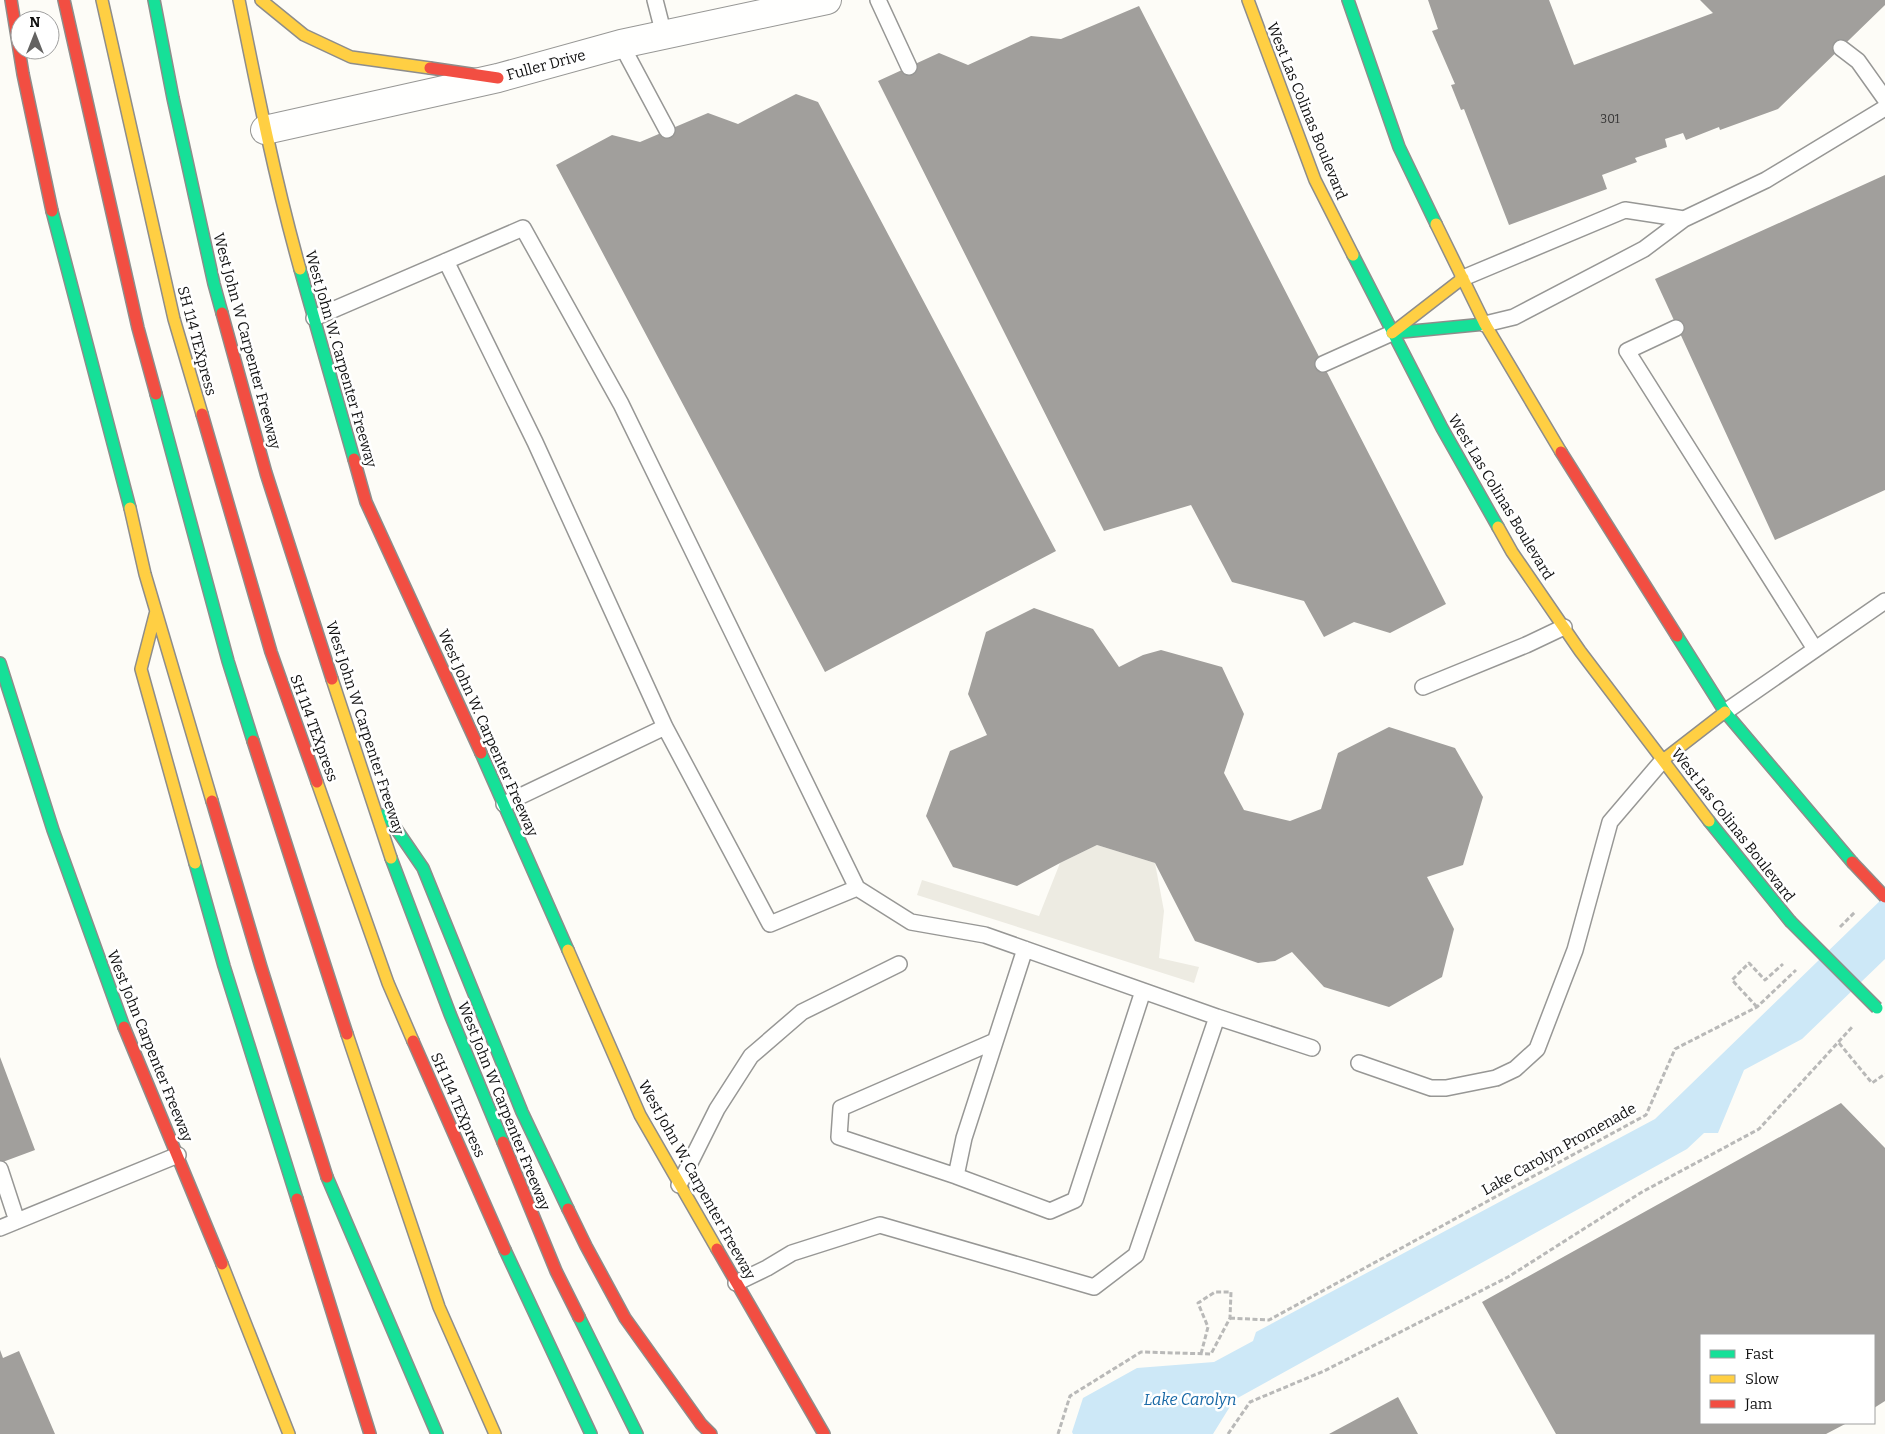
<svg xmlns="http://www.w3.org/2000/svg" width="1885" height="1434" viewBox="0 0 1885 1434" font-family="Bitter,serif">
	<rect width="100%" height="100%" fill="#fdfcf7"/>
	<path fill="#edebe2" d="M1097,845L1155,863L1164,911L1159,958L1199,967L1194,983L917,895L922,880L1039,916L1060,863Z"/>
	<path fill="#cde8f7" d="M1885,896V959L1802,1039L1744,1070L1718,1133H1704L1687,1149L1234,1400L1213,1434H1073L1072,1432L1083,1398L1137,1368L1214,1362L1253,1341L1256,1332L1655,1119Z"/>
	<path fill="#a19f9c" d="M1428,0H1549L1574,65L1713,13L1700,0H1885V5L1778,109L1720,130L1719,127L1686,140L1683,133L1665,139L1667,147L1635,158L1637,162L1602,175L1607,189L1509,225L1464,109L1461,110L1451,85L1455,84L1432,31L1438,29Z
		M1139,6L1446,604L1390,633L1354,622L1324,637L1304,601L1232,582L1191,505L1104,531L878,81L939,53L968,65L1031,36L1061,39Z
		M796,94L818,102L1056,551L825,672L556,165L612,135L640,142L708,113L738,124Z
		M1885,175V490L1775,540L1655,279Z
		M1034,608L1093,629L1119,667L1143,655L1161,650L1222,667L1244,714L1224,773L1244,810L1290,821L1321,809L1338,753L1389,727L1455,748L1483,797L1463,865L1427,877L1454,929L1442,977L1389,1007L1324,987L1292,952L1275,961L1258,963L1195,941L1155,863L1097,845L1060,863L1017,886L953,867L926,816L950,751L987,735L968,694L986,632Z
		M0,1057L35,1150L0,1163Z
		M1841,1103L1885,1148V1401L1874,1408V1335H1701V1423H1847L1826,1434H1556L1482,1302Z
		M0,1350L3,1358L19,1351L55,1434H0Z
		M1398,1397L1418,1434H1329Z"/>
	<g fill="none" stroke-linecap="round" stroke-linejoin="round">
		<defs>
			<path id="lane" d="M655,0L664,35
				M878,0L909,67
				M621,44L667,130
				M1841,48L1858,61L1885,99
				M446,261L535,442L665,727L770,924L857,888
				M1463,278L1625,210L1684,219
				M314,318L523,228L621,404L857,888L911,922L985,935L1217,1017
				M1485,324L1514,317L1644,249L1684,219L1766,180L1885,108
				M1676,328L1627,351L1815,649
				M1323,364L1392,333
				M1423,687L1526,645L1564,627
				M1725,712L1885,601
				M504,804L665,727
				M1025,949L964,1138L956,1176L1050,1211L1075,1200L1143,991
				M1359,1063L1431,1088H1446L1496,1078L1515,1069L1537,1049L1575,950L1610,822L1663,760
				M0,1169L17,1221
				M956,1176L839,1137L841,1108L995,1041
				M679,1185L717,1109L751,1056L802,1012L899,964
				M0,1228L178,1155
				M736,1283L767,1268L792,1253L880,1225L1094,1287L1136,1255L1217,1017L1312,1048"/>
			<path id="street" d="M265,130L498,78L621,44L827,0"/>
			<path id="fast" d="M154,0L173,98L214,284L222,313
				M1348,0L1399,147L1436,224
				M52,211L130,508
				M1353,255L1442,428L1498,527
				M300,269L354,459
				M1392,333L1485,324
				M156,394L228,661L253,741
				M1677,636L1725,712L1852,862
				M0,663L53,830L124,1027
				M481,753L568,950
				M386,814L423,868L522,1112L568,1209
				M1709,821L1790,921
				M391,858L450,1014L503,1142
				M195,863L224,966L297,1199
				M327,1177L437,1434
				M505,1250L591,1434
				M579,1317L637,1434"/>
			<path id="slow" d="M102,0L174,319L202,414
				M239,0C257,90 275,180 300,269
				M261,0L304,35L351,57L430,68
				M1248,0L1315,180L1353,255
				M1436,224L1485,324L1561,452
				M1392,333L1463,278
				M130,508L145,574L212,801
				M1498,527L1512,552L1580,651L1709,821
				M156,611L141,669L195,863
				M332,679L391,858
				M1663,760L1725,712
				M317,782L388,983L413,1041
				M568,950L640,1115L717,1249
				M347,1034L439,1307L495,1434
				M222,1264L289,1434"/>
			<path id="jam" d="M11,0L23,74L52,211
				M64,0L138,328L156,394
				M430,68L498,78
				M222,313L266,473L332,679
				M202,414L271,652L317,782
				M1561,452L1677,636
				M354,459L366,502L481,753
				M253,741L347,1034
				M212,801L261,967L327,1177
				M124,1027L222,1264
				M413,1041L505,1250
				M503,1142L556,1271L579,1317
				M297,1199L370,1434
				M568,1209L586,1246L625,1318L701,1424L711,1434
				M717,1249L824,1434"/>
		</defs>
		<use href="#lane" stroke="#979795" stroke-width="18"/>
		<use href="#street" stroke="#979795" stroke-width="30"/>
		<use href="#fast" stroke="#8e8d8b" stroke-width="14"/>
		<use href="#slow" stroke="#8e8d8b" stroke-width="14"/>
		<use href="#jam" stroke="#8e8d8b" stroke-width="14"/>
		<path stroke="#b9b9b8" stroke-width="3" stroke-dasharray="5 2.5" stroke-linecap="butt" d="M1840,927L1855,912
			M1757,1007L1732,980L1749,963L1765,980L1783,964
			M1839,1043L1872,1083L1885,1074
			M1230,1318L1269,1320L1646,1115L1675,1049L1757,1007L1796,970
			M1058,1434L1070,1396L1141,1352L1211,1354L1230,1318L1231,1292H1215L1198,1303L1208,1327L1201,1354
			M1228,1434L1250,1402L1324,1371L1508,1277L1642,1192L1759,1129L1853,1026"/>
		<use href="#lane" stroke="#fffffe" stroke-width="15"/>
		<use href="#street" stroke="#fffffe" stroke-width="28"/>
		<use href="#fast" stroke="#16e098" stroke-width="11"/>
		<use href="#slow" stroke="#ffcf43" stroke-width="11"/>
		<use href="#jam" stroke="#f24e42" stroke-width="11"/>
		<defs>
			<path id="fast-bridge" d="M1790,921L1877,1008"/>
			<path id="jam-bridge" d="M1852,862L1885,897"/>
		</defs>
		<use href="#fast-bridge" stroke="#8e8d8b" stroke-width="14" stroke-linecap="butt"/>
		<use href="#jam-bridge" stroke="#8e8d8b" stroke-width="14" stroke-linecap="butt"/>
		<use href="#fast-bridge" stroke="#16e098" stroke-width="11"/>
		<use href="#jam-bridge" stroke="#f24e42" stroke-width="11"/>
	</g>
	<g text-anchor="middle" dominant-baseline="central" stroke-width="5" stroke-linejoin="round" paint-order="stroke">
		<g font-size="12" fill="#353434">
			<text x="1610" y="119">301</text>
		</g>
		<g font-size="15" fill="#111" stroke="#fff">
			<text transform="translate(546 65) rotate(-15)">Fuller Drive</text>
			<text transform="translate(1307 111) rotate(68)">West Las Colinas Boulevard</text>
			<text transform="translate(197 341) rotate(75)">SH 114 TEXpress</text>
			<text transform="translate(247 341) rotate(75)">West John W Carpenter Freeway</text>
			<text transform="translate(341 359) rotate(74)">West John W. Carpenter Freeway</text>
			<text transform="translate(1501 497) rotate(59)">West Las Colinas Boulevard</text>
			<text transform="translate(314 728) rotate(70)">SH 114 TEXpress</text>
			<text transform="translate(365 728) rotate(72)">West John W Carpenter Freeway</text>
			<text transform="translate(488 733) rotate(66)">West John W. Carpenter Freeway</text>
			<text transform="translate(1733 825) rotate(52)">West Las Colinas Boulevard</text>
			<text transform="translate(150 1046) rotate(68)">West John Carpenter Freeway</text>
			<text transform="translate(458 1105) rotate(66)">SH 114 TEXpress</text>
			<text transform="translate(504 1106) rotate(68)">West John W Carpenter Freeway</text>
			<text transform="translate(1559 1149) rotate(-29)">Lake Carolyn Promenade</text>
			<text transform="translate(697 1180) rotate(61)">West John W. Carpenter Freeway</text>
		</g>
		<g font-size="16" font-style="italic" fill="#1768a6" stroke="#fff">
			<text x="1190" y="1399">Lake Carolyn</text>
		</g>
	</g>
	<rect x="1700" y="1334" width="175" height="90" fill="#ffffff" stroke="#a0a0a0"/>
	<rect x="1710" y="1350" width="25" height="8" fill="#16e098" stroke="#a0a0a0"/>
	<text x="1745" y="1359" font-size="15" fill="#111111">Fast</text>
	<rect x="1710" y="1375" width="25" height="8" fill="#ffcf43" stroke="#a0a0a0"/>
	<text x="1745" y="1384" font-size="15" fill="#111111">Slow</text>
	<rect x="1710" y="1400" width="25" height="8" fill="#f24e42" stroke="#a0a0a0"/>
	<text x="1745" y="1409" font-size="15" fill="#111111">Jam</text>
	<g transform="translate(35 35)"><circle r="24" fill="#ffffff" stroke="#a0a0a0"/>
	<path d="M0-4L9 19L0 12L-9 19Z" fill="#646362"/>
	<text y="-8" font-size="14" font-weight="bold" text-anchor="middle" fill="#111111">N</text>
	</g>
</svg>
